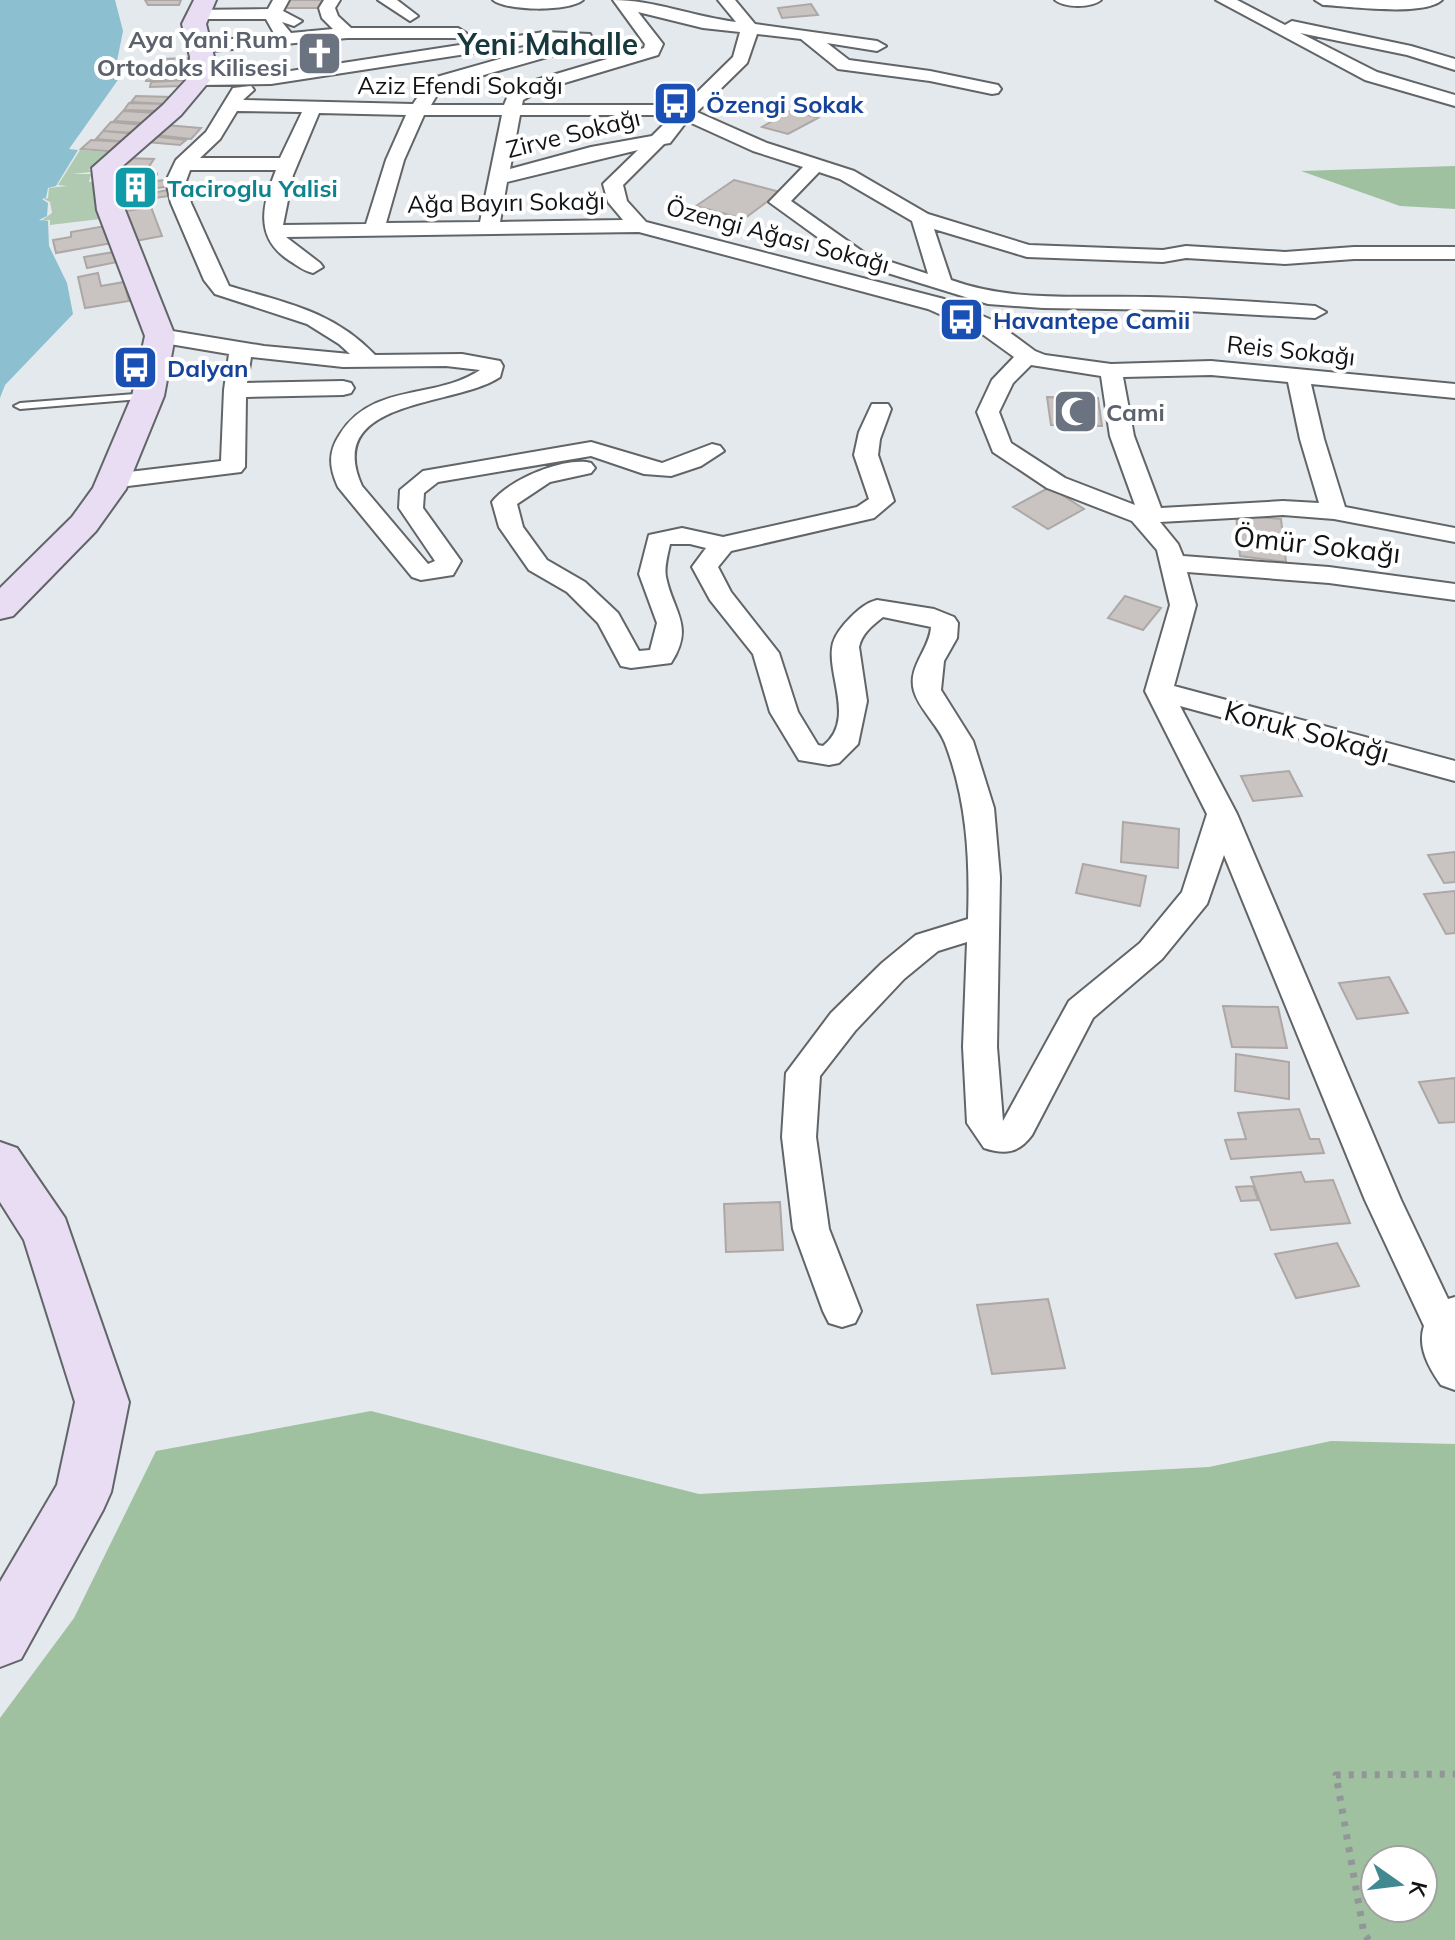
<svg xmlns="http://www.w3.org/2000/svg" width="1455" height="1940" viewBox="0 0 1455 1940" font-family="Mulish,sans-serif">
	<rect width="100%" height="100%" fill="#e4e9ed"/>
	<path fill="#b0c9b1" d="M80,150L110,152L89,169L91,172L72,174H91L89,182H96L100,219L50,225V220L41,221L52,213L50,202L44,199L48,198L49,188L67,186L58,185Z"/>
	<path fill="#9fc1a0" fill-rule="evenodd" d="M1455,166V209L1400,206L1301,171Z
		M371,1411L699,1494L1209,1467L1331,1441L1455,1444V1940H0V1718L74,1618L156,1451ZM1375,1860H1423V1908H1375Z"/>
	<path fill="#8cbfcf" d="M0,0H115L123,31L116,66L125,70L69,149L78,150L56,186L48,188L46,198L42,199L48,203L47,216L39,220L48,221L49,246L67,283L73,314L5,385L0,398Z"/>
	<path fill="#c9c3c1" stroke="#ada7a5" stroke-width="2" d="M145,0H181L179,5H148Z
		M284,0H322L319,8H281Z
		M811,4L818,15L782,18L778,8Z
		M190,58V64L160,66L161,59Z
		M183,66L182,71L146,73L147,68Z
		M182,72L180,79L146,81L149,73Z
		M186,80L184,86L150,87L151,82Z
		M136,96L172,97L167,104L131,102Z
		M129,103L167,104L163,111L124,110Z
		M792,110L818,118L788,134L762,127Z
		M123,111L157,113L146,123L114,121Z
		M111,122L144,125L136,133L103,131Z
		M166,125L201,128L191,139L155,135Z
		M103,131L136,134L129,142L96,139Z
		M152,136L186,140L180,145L146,142Z
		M91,140L128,142L119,152L81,149Z
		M125,158L154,159L146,171L112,174Z
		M148,176V182L165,180L164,187L136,191L137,195L115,198L113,182Z
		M734,180L780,192L744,219L696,206Z
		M168,190L169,196L148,199V206L115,209L114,200Z
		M151,207L162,236L135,241L126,211Z
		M105,226L112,243L56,253L53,240L71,237V232Z
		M114,252L117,262L87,268L84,257Z
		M98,273L101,286L124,282L129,301L85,308L78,277Z
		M1047,397L1098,398L1102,426L1051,425Z
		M1050,487L1084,509L1048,529L1013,507Z
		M1236,515L1281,519L1286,562L1240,556Z
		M1125,596L1161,608L1143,630L1108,618Z
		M1289,771L1302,796L1253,801L1241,776Z
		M1123,822L1179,829L1178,868L1121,862Z
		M1455,852V882L1444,883L1428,855Z
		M1083,864L1146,876L1140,906L1076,893Z
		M1455,891V933L1446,934L1424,894Z
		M1389,977L1408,1013L1357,1019L1339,983Z
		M1223,1006L1278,1007L1287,1048L1232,1047Z
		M1236,1054L1289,1062V1099L1235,1091Z
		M1455,1078V1122L1439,1123L1419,1082Z
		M1299,1109L1310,1139H1319L1324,1153L1231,1159L1225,1140L1246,1139L1238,1113Z
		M1301,1172L1305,1182L1333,1180L1350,1223L1271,1230L1251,1177Z
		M1253,1186L1258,1200L1241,1201L1236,1187Z
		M780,1202L783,1250L726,1252L724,1204Z
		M1337,1243L1359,1286L1296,1298L1275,1254Z
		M1048,1299L1065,1368L992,1374L977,1305Z"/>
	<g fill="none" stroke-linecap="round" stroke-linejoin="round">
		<defs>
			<path id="lane" d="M148,393L152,394V398L20,409L14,406L20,403Z"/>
			<path id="street" d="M273,0H289L283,11L302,21L294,26L282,22L291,33L333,29L322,18L319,8L324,0H340L335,8L338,16L351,28H458L466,33L458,38H347L201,52L192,47L201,42L275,35L266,19H198L192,18L190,14L192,10L268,9Z
				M378,0H397L418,16L410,21Z
				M493,0H583C569,12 506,11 493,0Z
				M613,0C654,0 695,17 736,22L718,0H735L755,24L877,41L886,46L877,51L827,43L849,60L930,71L998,85L1001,89L998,93L992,94L930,81L838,69L801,39L757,34L747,63L697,112L767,143L854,171L928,214L1029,245L1163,250L1186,246L1285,252L1354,247H1455V259H1354L1285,264L1186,258L1163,262L1027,257L934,229L951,280C1014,303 1083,295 1148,297C1204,298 1259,302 1315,306L1326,312L1315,318L1170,310L1043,308L988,304L852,262L769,202L803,167L753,151L687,121L670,143L664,144L623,185L627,201L646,222L944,299L994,321L1035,351L1045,355L1111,364L1211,361L1455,384V398L1311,384L1324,439L1345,507L1455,528V542L1334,519L1283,515L1160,522L1178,544L1183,556L1329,567L1455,584V600L1329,583L1187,572L1196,605L1174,686L1455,761V781L1180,706L1237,814L1401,1200L1448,1299L1455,1297V1390L1441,1385C1429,1368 1417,1347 1424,1326L1365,1200L1224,855L1207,904L1162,959L1093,1018L1032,1135C1019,1153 1005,1155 984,1148L967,1123L963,1047L967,942L938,951L904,979L855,1031L820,1076L816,1137L829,1229L861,1311L855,1323L842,1327L829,1323L823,1311L793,1229L782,1137L786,1073L831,1013L882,963L916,935L968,919C970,859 967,800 945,743C938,725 919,709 914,691C907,667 930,649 931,627L883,617C872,626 862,633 859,647L867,701L858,744L839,763L829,765L799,760L770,712L753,654L710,600L692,567L706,548L690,544H670C668,554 664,567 666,577C673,612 695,626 671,663L631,668L621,666L598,623L567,592L529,570L499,527L492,502C508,480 565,456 591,463L595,468L591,473L550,482L517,504L523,527L547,560L585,582L618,613L639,651L650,650L657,623L639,574L649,535L682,528L723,537L857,507L869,499L854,455L859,432L872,404H888L891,409L880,439L878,455L894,501L874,518L731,551L718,567L731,592L779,653L798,712L818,745L823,746C857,720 825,673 833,643C836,633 844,624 851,617C859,609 866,603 877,600L934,609L954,617L958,623L957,638L944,661L941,690L973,741L994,808L1000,877L997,1047L1003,1121L1069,1001L1140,943L1182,892L1207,814L1145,691L1170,605L1157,550L1132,521L1047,488L993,452L977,412L992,380L1014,357L978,331L928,309L639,232L286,237L320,263L323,267L313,273C304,271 298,266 290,261C254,238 262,205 276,170H190L186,181L191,203L229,286C286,303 333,311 375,355L462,354L500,361L503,366L500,377C456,407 322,398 362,486L428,564L435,561L399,508L400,490L423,471L591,442L662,463L712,444L720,446L724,451L701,466L671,476L644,474L591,456L438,482L424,493L423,508L461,561L453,575L421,580L412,577L338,487C329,467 328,452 340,434C373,382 436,400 480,370L446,366L343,367L251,357L247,383L343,381L351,383L354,388L351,393L343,395L246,397L245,467L241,472L112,488L103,486L100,481L103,476L112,474L221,461L224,390L229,354L152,341L149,336L152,331L160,329L264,346L350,354L339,344L307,324L215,294L204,280L171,203L166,181L176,160L206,132L233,88L251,86L254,90L243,100L413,104L419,95L416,86L419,82L559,42H544L271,84L199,85L193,84L190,80L193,76L271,74L544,32L590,34L592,38L589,45L435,89L437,95L431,105H504L509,93L529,82L644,48L645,44ZM638,12L703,28L740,32L733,57L684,105H522L523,100L541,90L658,55L663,44ZM237,111L302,112L280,158H200L220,139ZM319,113L406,115L386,160L366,224L283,225L293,175ZM424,115H502L480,222L386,223L404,160ZM520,115H673L652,136L591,147L510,169ZM638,150L603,184L608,202L623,220L500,222L507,182ZM819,172L840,179L912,221L928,274L866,254L791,201ZM1031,365L1101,376L1110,436L1135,505L1065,478L1011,443L999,412L1013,383ZM1211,375L1288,382L1300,439L1319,503L1283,501L1161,508L1134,436L1123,377Z
				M1055,0H1101C1091,8 1065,8 1055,0Z
				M1216,0H1237L1285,25L1292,21L1411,46L1455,59V70L1407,55L1300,33L1377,72L1455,95V106L1365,80Z
				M1315,0H1442C1423,17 1349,6 1323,5Z"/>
			<path id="secondary" d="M194,0H216L206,24L214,57L212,78L181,115L118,170L125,210L175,336L164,396L126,489L96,531L13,616L0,619V588L72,517L93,488L132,396L145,336L97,210L92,168L163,105L188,78L190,57L182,24Z
				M0,1142L17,1148L65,1218L129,1402L111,1492L103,1510L21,1659L0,1667V1582L57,1485L75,1402L24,1240L0,1202Z"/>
		</defs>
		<use href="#lane" stroke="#616568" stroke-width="4"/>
		<use href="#street" stroke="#616568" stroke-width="4"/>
		<use href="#secondary" stroke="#616568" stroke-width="4"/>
		<path stroke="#929699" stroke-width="3" stroke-dasharray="2 4" stroke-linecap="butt" d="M132,176L158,174"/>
		<path stroke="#929699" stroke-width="7" stroke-dasharray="5 8" stroke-linecap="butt" d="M1369,1940L1364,1934L1336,1775L1455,1774"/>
		<use href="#lane" fill="#fff" fill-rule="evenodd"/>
		<use href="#street" fill="#fff" fill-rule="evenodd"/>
		<use href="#secondary" fill="#e9ddf3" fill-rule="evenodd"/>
	</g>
	<defs>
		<symbol id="church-square" viewBox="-11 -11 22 22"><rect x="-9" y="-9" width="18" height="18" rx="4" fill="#6b7280" stroke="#fff"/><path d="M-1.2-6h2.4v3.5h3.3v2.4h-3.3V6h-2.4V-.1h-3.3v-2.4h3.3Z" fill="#fff"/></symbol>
		<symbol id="bus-square" viewBox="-11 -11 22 22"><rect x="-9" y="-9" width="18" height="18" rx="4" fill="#1a4fb4" stroke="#fff"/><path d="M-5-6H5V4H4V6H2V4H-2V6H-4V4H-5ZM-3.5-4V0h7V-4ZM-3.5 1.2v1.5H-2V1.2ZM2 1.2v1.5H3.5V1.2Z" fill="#fff"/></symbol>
		<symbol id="building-square" viewBox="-11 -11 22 22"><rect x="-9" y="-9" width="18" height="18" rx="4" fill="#0f9aa8" stroke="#fff"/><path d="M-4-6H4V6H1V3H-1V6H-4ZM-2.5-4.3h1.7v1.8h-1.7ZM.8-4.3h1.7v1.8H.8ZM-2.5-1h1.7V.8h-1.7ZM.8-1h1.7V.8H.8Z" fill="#fff"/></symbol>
		<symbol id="mosque-square" viewBox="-11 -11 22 22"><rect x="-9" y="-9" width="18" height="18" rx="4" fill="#6b7280" stroke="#fff"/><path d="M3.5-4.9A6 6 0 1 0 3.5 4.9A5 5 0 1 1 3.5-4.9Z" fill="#fff"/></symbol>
	</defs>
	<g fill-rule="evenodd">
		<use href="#church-square" x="294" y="28" width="51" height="51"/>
		<use href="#bus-square" x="650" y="78" width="51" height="51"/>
		<use href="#building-square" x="110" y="162" width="51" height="51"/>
		<use href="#bus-square" x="936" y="294" width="51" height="51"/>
		<use href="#bus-square" x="110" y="342" width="51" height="51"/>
		<use href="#mosque-square" x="1050" y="386" width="51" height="51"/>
	</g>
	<g text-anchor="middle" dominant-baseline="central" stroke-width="8" stroke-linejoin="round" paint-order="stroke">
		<g font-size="24" font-weight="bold" fill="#5b616d" stroke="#fff" text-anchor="end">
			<text x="288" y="39">Aya Yani Rum<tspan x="288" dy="28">Ortodoks Kilisesi</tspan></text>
			<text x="1106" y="412" text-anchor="start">Cami</text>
		</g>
		<g font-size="24" fill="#121315" stroke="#fff">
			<text x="460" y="85">Aziz Efendi Sokağı</text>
			<text transform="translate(573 133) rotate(-14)">Zirve Sokağı</text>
			<text transform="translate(506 202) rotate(-1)">Ağa Bayırı Sokağı</text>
			<text transform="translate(778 235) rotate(15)">Özengi Ağası Sokağı</text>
			<text transform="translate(1291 350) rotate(6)">Reis Sokağı</text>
		</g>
		<g font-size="24" font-weight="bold" fill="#164399" stroke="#fff" text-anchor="start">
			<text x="706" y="104">Özengi Sokak</text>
			<text x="993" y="320">Havantepe Camii</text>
			<text x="167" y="368">Dalyan</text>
		</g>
		<g font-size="24" font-weight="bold" fill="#0d838f" stroke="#fff" text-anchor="start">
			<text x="167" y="188">Taciroglu Yalisi</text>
		</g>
		<g font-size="28" fill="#121315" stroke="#fff">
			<text transform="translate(1317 544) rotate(6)">Ömür Sokağı</text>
			<text transform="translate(1307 731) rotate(15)">Koruk Sokağı</text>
		</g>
		<g font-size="30" font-weight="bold" fill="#17393d" stroke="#fff">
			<text x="548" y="44">Yeni Mahalle</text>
		</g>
	</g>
	<g transform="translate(1399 1884) rotate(104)"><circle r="38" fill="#ffffff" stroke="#a0a1a1" stroke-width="2"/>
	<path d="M0-6L14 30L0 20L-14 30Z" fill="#418890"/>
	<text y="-12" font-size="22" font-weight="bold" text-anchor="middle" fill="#121315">K</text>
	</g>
</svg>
